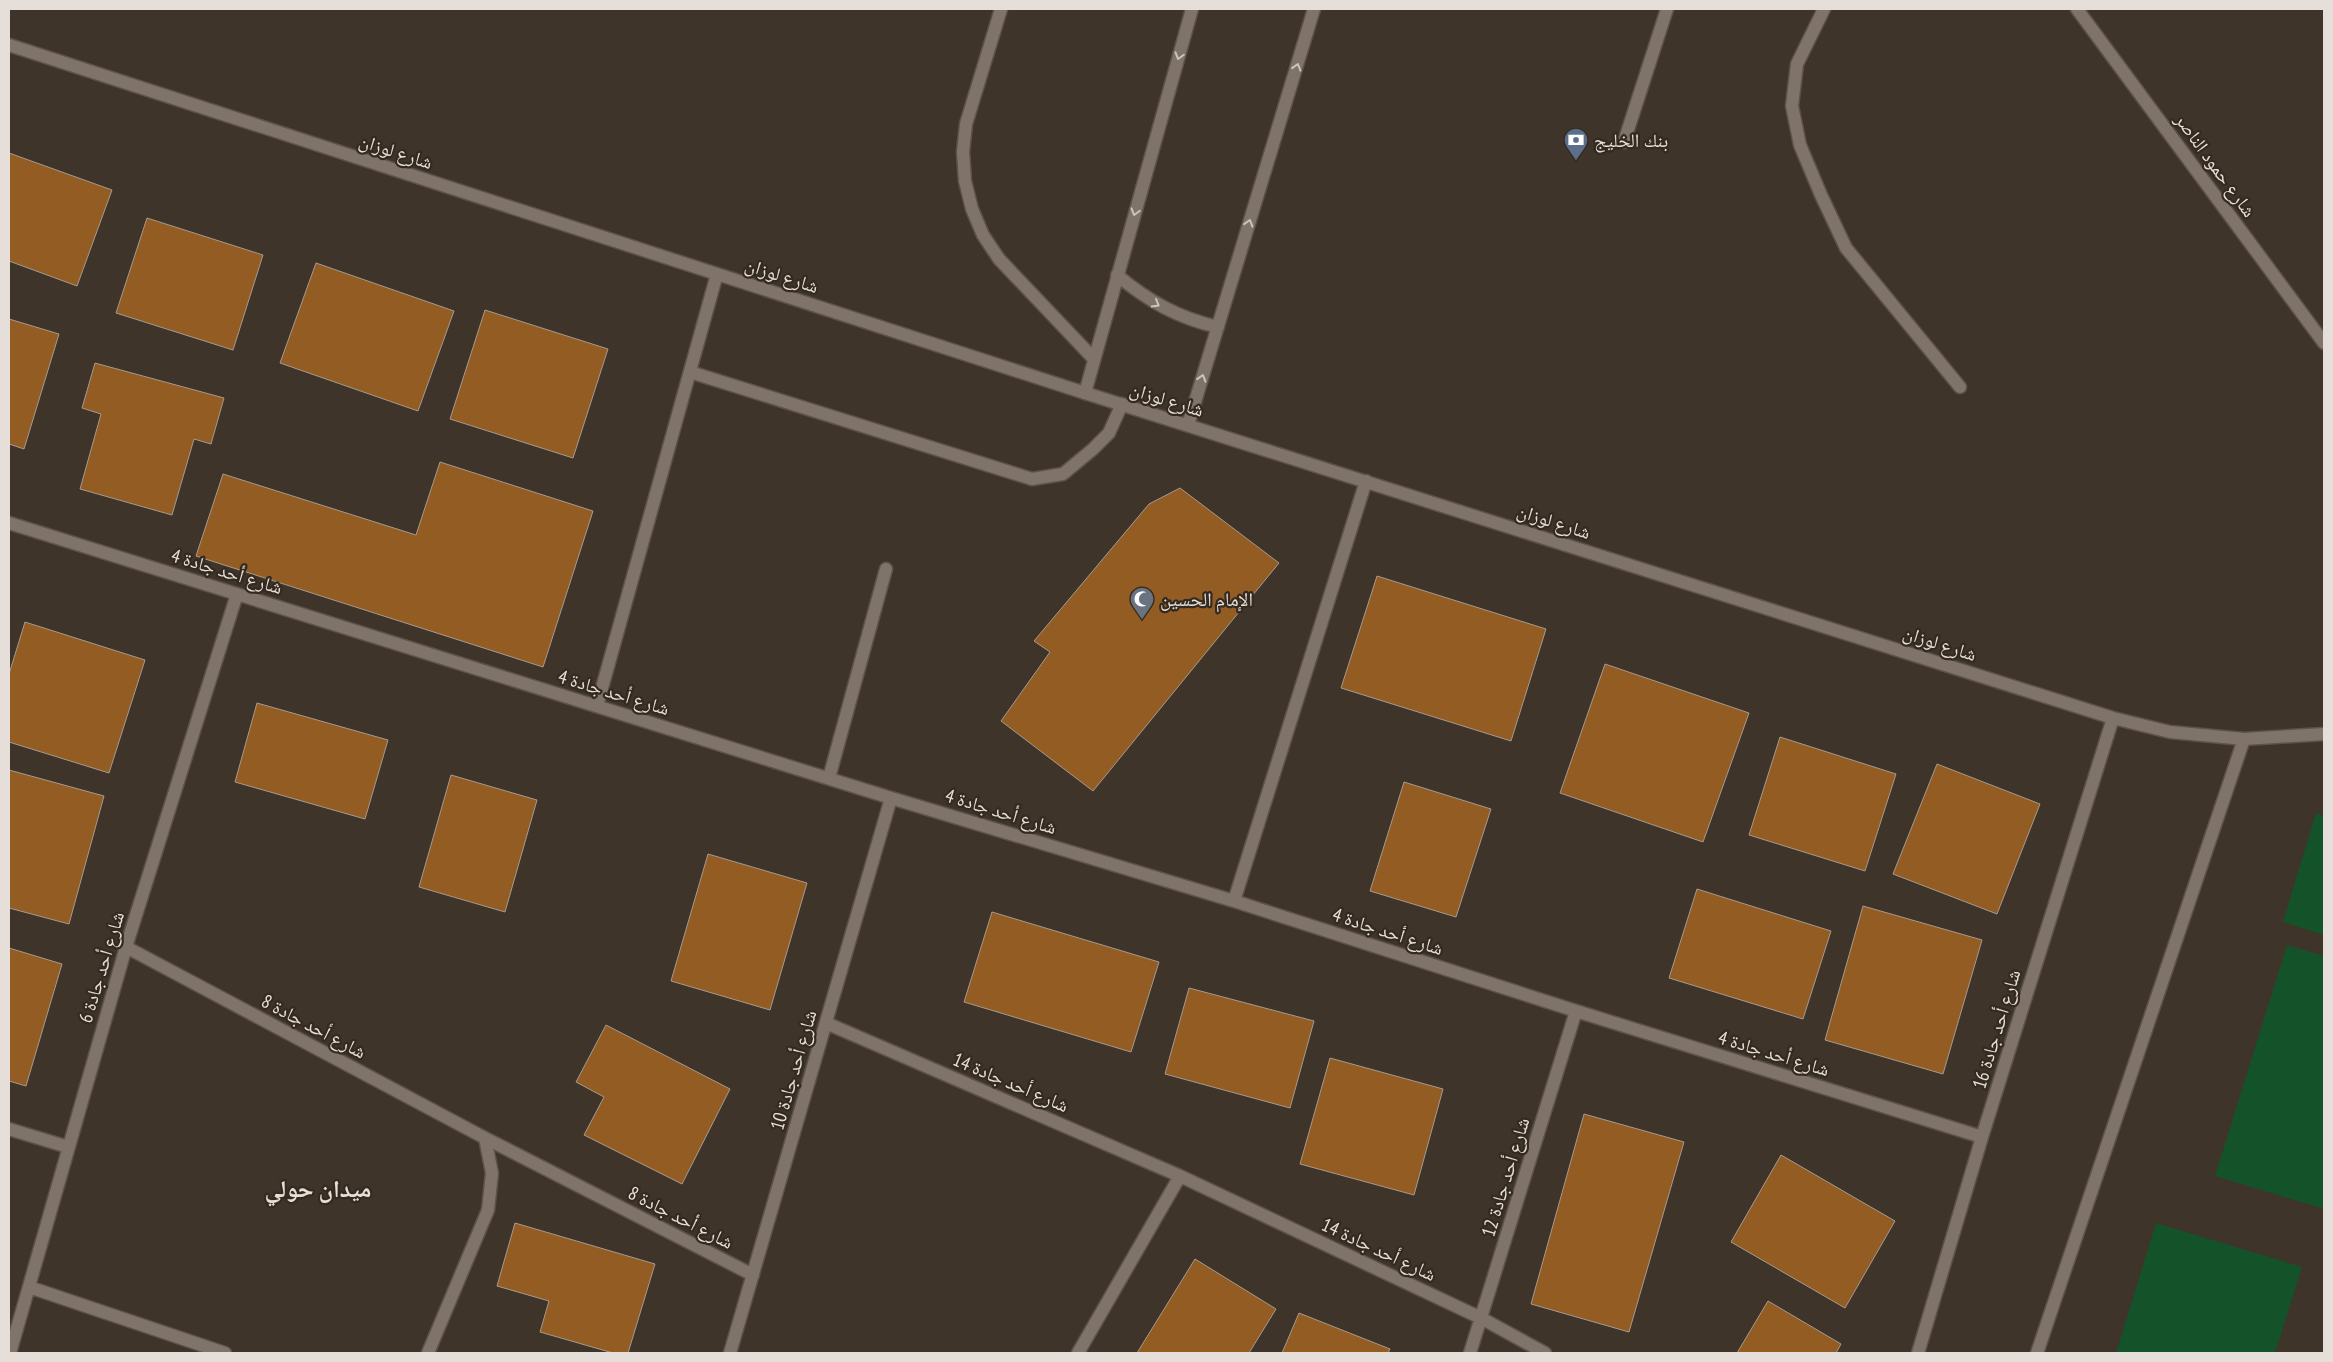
<svg xmlns="http://www.w3.org/2000/svg" width="2333" height="1362" viewBox="0 0 2333 1362" font-family="'PT Sans Narrow','Noto Naskh Arabic',sans-serif">
	<rect width="100%" height="100%" fill="#3e342a"/>
	<path fill="#14532a" d="M2316,813L2324,816V935L2283,922Z
		M2287,945L2324,956V1209L2215,1176Z
		M2156,1223L2302,1267L2275,1353H2116Z"/>
	<path fill="#935c23" stroke="#a79a8f" d="M9,153L112,190L77,286L9,261Z
		M147,218L263,255L233,350L116,313Z
		M316,263L454,311L418,411L280,363Z
		M485,310L608,349L573,458L450,419Z
		M9,319L59,334L24,449L9,444Z
		M95,363L224,398L211,444L194,439L172,515L80,489L101,414L82,408Z
		M440,462L593,511L543,667L196,556L223,474L416,535Z
		M1180,488L1279,563L1093,791L1001,721L1050,652L1034,641L1149,504Z
		M1377,576L1546,629L1511,741L1341,688Z
		M25,622L145,660L109,773L9,742V674Z
		M1605,664L1749,713L1703,842L1560,793Z
		M257,703L388,740L365,819L235,782Z
		M1780,737L1896,774L1865,871L1749,835Z
		M1937,764L2040,804L1997,914L1893,874Z
		M9,770L104,796L69,924L9,908Z
		M451,775L537,800L505,912L419,887Z
		M1404,782L1491,809L1456,917L1370,891Z
		M708,854L807,883L770,1010L671,981Z
		M1697,889L1831,931L1803,1019L1669,978Z
		M1863,906L1982,940L1943,1074L1825,1040Z
		M992,912L1159,962L1131,1052L964,1002Z
		M9,948L62,964L26,1086L9,1081Z
		M1189,988L1314,1021L1290,1108L1165,1074Z
		M606,1025L730,1089L682,1184L584,1135L604,1097L576,1082Z
		M1330,1058L1443,1089L1414,1195L1300,1164Z
		M1584,1114L1684,1142L1629,1332L1531,1304Z
		M1781,1155L1895,1221L1845,1308L1731,1242Z
		M515,1223L655,1264L628,1353H613L540,1332L549,1301L497,1286Z
		M1195,1259L1276,1309L1249,1353H1137Z
		M1768,1301L1841,1344L1836,1353H1737Z
		M1299,1313L1390,1349L1388,1353H1282Z"/>
	<g fill="none" stroke-linecap="round" stroke-linejoin="round">
		<defs>
			<path id="service" d="M1001,9L966,124L963,152L965,181L972,209L983,235L999,259L1094,359
				M1824,9L1797,64L1792,106L1800,145L1821,195L1846,248L1960,387
				M1624,142L1667,9
				M1117,275C1148,301 1178,318 1218,327
				M690,372L1032,479L1063,474L1093,449L1109,433L1122,404
				M1085,393L1192,9
				M1188,425L1314,9
				M829,778L886,569
				M9,1129L68,1147
				M1481,1318L1545,1353
				M2037,1353L2244,739"/>
			<path id="minor" d="M9,45L1085,393L2113,718L2170,732L2244,739L2324,734
				M9,523L891,798L1234,901L1576,1011L1982,1137
				M597,706L717,274
				M1234,901L1366,481
				M126,947L485,1138L753,1275
				M826,1023L1180,1176L1481,1318
				M29,1287L225,1353
				M10,1353L126,947L237,594
				M428,1353L488,1210L492,1173L485,1138
				M730,1353L891,798
				M1078,1353L1180,1176
				M1470,1353L1576,1011
				M1918,1353L1982,1137L2113,718"/>
			<path id="tertiary" d="M2077,9L2324,343"/>
		</defs>
		<use href="#service" stroke="#5b524a" stroke-width="15"/>
		<use href="#minor" stroke="#5b524a" stroke-width="15"/>
		<use href="#tertiary" stroke="#5b524a" stroke-width="15"/>
		<use href="#service" stroke="#807369" stroke-width="12"/>
		<use href="#minor" stroke="#807369" stroke-width="12"/>
		<use href="#tertiary" stroke="#807369" stroke-width="12"/>
	</g>
	<defs><path id="oneway-chevron" d="M-2-3.5L2.5 0L-2 3.5" fill="none" stroke-width="1.6" stroke-linecap="round" stroke-linejoin="round" transform="scale(1.25)"/></defs>
	<g stroke="#ccc4bd">
		<use href="#oneway-chevron" transform="translate(1179 56) rotate(106)"/>
		<use href="#oneway-chevron" transform="translate(1297 67) rotate(-73)"/>
		<use href="#oneway-chevron" transform="translate(1135 212) rotate(106)"/>
		<use href="#oneway-chevron" transform="translate(1249 223) rotate(-73)"/>
		<use href="#oneway-chevron" transform="translate(1156 304) rotate(30)"/>
		<use href="#oneway-chevron" transform="translate(1202 378) rotate(-73)"/>
	</g>
	<defs>
		<symbol id="bank-pin" viewBox="-11 -11 22 30"><path d="M0 17L-7.5 6A9.5 9.5 0 1 1 7.5 6Z" fill="#5c6f8a" stroke="#342a20"/><path d="M-6-4H6V4H-6ZM0-2.3a2.3 2.3 0 1 0 0 4.6a2.3 2.3 0 1 0 0-4.6Z" fill="#fff"/></symbol>
		<symbol id="mosque-pin" viewBox="-11 -11 22 30"><path d="M0 17L-7.5 6A9.5 9.5 0 1 1 7.5 6Z" fill="#6b7280" stroke="#342a20"/><path d="M3.5-4.9A6 6 0 1 0 3.5 4.9A5 5 0 1 1 3.5-4.9Z" fill="#fff"/></symbol>
	</defs>
	<g fill-rule="evenodd">
		<use href="#bank-pin" x="1562" y="126" width="28" height="38"/>
		<use href="#mosque-pin" x="1128" y="585" width="28" height="38"/>
	</g>
	<g text-anchor="middle" dominant-baseline="central" stroke-width="4.5" stroke-linejoin="round" paint-order="stroke">
		<g font-size="19" fill="#e6dfd9" stroke="#342a20" text-anchor="start">
			<text x="1594" y="140">بنك الخليج</text>
			<text x="1160" y="599">الإمام الحسين</text>
		</g>
		<g font-size="19" fill="#e6dfd9" stroke="#342a20">
			<text transform="translate(396 151) rotate(18)">شارع لوزان</text>
			<text transform="translate(2216 165) rotate(54)">شارع حمود الناصر</text>
			<text transform="translate(782 275) rotate(18)">شارع لوزان</text>
			<text transform="translate(1167 399) rotate(17)">شارع لوزان</text>
			<text transform="translate(1554 521) rotate(18)">شارع لوزان</text>
			<text transform="translate(227 571) rotate(17)">شارع أحد جادة 4</text>
			<text transform="translate(1940 643) rotate(18)">شارع لوزان</text>
			<text transform="translate(614 692) rotate(17)">شارع أحد جادة 4</text>
			<text transform="translate(1001 811) rotate(17)">شارع أحد جادة 4</text>
			<text transform="translate(1388 931) rotate(18)">شارع أحد جادة 4</text>
			<text transform="translate(101 967) rotate(-73)">شارع أحد جادة 6</text>
			<text transform="translate(314 1026) rotate(28)">شارع أحد جادة 8</text>
			<text transform="translate(1996 1029) rotate(-73)">شارع أحد جادة 16</text>
			<text transform="translate(1774 1053) rotate(17)">شارع أحد جادة 4</text>
			<text transform="translate(793 1070) rotate(-74)">شارع أحد جادة 10</text>
			<text transform="translate(1011 1082) rotate(23)">شارع أحد جادة 14</text>
			<text transform="translate(1505 1177) rotate(-73)">شارع أحد جادة 12</text>
			<text transform="translate(681 1217) rotate(27)">شارع أحد جادة 8</text>
			<text transform="translate(1379 1249) rotate(25)">شارع أحد جادة 14</text>
		</g>
		<g font-size="24" font-weight="bold" fill="#e6dfd9" stroke="#342a20">
			<text x="318" y="1188">ميدان حولي</text>
		</g>
	</g>
	<rect width="2333" height="1362" fill="none" stroke="#e6dfd9" stroke-width="20"/>
</svg>
